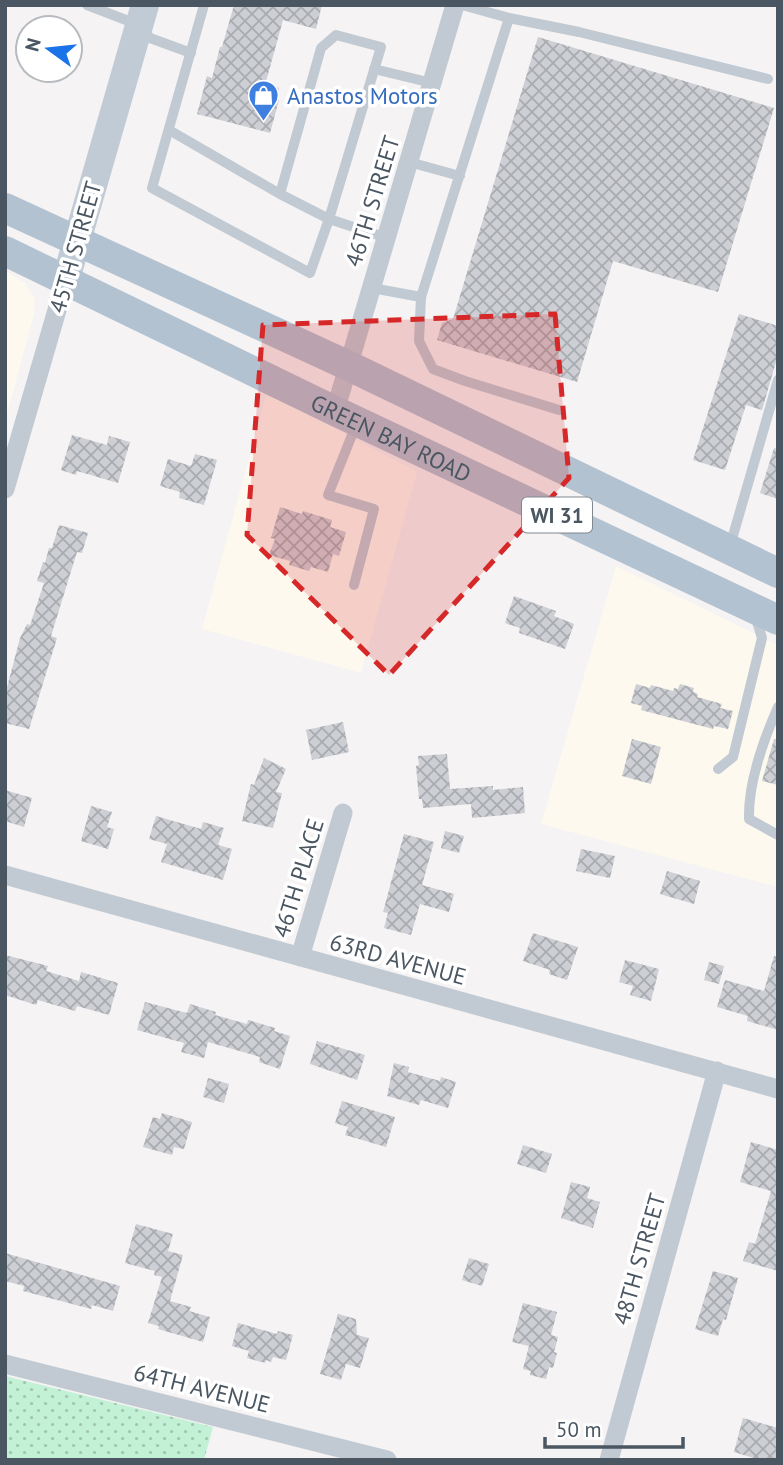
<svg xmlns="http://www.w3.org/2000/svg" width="783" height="1465" viewBox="0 0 783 1465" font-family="'PT Sans',sans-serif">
	<defs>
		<pattern id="park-dots" width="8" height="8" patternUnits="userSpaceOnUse" patternTransform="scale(1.75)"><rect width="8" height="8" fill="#c3f1d5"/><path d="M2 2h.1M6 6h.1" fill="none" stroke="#a0c6b0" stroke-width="1.8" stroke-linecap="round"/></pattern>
		<pattern id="building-cross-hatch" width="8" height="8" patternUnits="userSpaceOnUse" patternTransform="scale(1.75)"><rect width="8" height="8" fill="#cdcfd5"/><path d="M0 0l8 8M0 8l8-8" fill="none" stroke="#a8abb0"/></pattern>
	</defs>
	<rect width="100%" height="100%" fill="#f5f3f3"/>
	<path fill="#fdf9ef" d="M5,271L25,283L35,299L34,314L5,422Z
		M267,393L417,472L361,673L202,629Z
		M616,566L778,645V887L541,824Z"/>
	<path fill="url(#park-dots)" d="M5,1376L213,1427L204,1460H5Z"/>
	<path fill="url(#building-cross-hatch)" d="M234,5H322L316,29L283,20L265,85L279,88L276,100H279L270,133L197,114L207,76L212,78L220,47H222Z
		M538,37L774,108L718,292L613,261L577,382L437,340L442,323L453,319Z
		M739,314L778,326V355L762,410L746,405L725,470L693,460Z
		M72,435L107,445L109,436L130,442L118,483L77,471L76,475L61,470Z
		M774,448L778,449V499L760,493Z
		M195,454L217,460L204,505L179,498L180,492L160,486L168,459L191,466Z
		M280,507L302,514L303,511L332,520L330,527L346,532L339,556L333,554L328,572L311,567L309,571L289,565L290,561L269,555L275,539L271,538Z
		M59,525L88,533L82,553L77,552L51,636L57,638L29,729L5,723V695L20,638L27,624L30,625L44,583L37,581L43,562L45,563L49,548H52Z
		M514,596L556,611L554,616L574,624L565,649L519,633L520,628L505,623Z
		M636,684L650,688L651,685L673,691L674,688L678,689L680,684L694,688L693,692L698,694L697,697L722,704L720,708L733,711L728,729L714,726L713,729L641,710L642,706L631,703Z
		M343,722L349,752L312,760L306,730Z
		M632,739L661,747L651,784L622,776Z
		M774,739H778V785L762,781Z
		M447,754L450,789L493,786V790L523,787L525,813L472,818L471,804L423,808L422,799H419L416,766L419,765L418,756Z
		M264,758L286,769L276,792L282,793L273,828L242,821L251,784L254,785Z
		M5,790L32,798L24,827L5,821Z
		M91,806L112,812L107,827L114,829L108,849L81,841Z
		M156,816L201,829L203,822L224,828L218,845L232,849L223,880L161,862L167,844L149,839Z
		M445,831L464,836L459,853L441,848Z
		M404,834L434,842L422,885L454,894L449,912L420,904L411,935L384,928L388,913L383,912Z
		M581,849L615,856L610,878L576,871Z
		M667,871L700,881L694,904L660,894Z
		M533,933L578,947L567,980L549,974L550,970L523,961Z
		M5,955L48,966L46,971L79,981L81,972L118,983L109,1015L77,1006L75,1011L38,1000L36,1005L5,995Z
		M774,956L778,957V1030L747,1021L748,1016L717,1007L725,980L764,991Z
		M625,960L659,969L651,1001L630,995L633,986L619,982Z
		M709,962L724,966L719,984L704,980Z
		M145,1002L187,1013L190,1004L216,1012L215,1015L247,1024L248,1020L275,1028L274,1031L290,1036L280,1069L259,1062L260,1057L208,1042L204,1058L181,1052L184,1043L137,1030Z
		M317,1041L365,1055L357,1080L310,1064Z
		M394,1063L409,1067L408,1072L440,1081L441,1077L456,1082L448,1108L421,1100L419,1105L387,1096Z
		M208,1078L229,1084L224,1103L203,1097Z
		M342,1101L395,1117L386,1147L345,1135L348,1127L335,1123Z
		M162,1113L192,1122L184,1149L174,1147L172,1155L143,1147L153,1117L160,1119Z
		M751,1142L778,1150V1271L743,1261L749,1242L755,1244L771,1191L740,1182Z
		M523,1145L552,1154L546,1173L517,1164Z
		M571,1182L590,1187L587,1198L600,1202L593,1228L561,1218Z
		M136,1224L173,1234L168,1251L183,1255L170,1301L191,1307L189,1311L210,1317L203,1342L158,1329L159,1326L148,1323L162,1277L154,1275L155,1271L125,1263Z
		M5,1253L120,1286L113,1311L92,1305L91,1309L23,1291L24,1286L5,1281Z
		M469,1258L489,1264L482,1286L462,1280Z
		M713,1271L738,1278L726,1320L723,1319L718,1336L695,1329Z
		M523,1303L557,1312L551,1335L558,1337L554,1352L557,1353L553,1368L549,1367L546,1379L530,1375L531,1371L523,1369L529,1346L512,1342Z
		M338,1314L356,1319L357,1335L369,1338L360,1368L346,1364L341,1380L320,1374Z
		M238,1323L277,1334L278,1331L293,1335L286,1360L273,1357L271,1362L266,1360L265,1363L247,1358L249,1351L232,1346Z
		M743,1418L778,1428V1460H760L734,1452Z"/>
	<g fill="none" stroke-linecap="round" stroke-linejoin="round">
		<path stroke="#c1cad2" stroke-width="10" d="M87,5L139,25L150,38L191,53
			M204,5L152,188L310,273L329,219L387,238
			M462,5L509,18
			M336,35L381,47L329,219L280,194L321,48Z
			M374,69L432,83
			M169,130L280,194
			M409,162L460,176
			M372,288L421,297L419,341L433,369L465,381L559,410
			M421,297L509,18L579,32L768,79
			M730,546L778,380
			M354,585L374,509L328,495L356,425
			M778,707C763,741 748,782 749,819L778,835
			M718,769L733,757L762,638L755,615"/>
		<path stroke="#c1cad2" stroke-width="19" d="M335,411L455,5
			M5,489L66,279
			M5,875L778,1089
			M300,957L343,813
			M5,1364L387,1460
			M609,1460L717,1071"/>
		<path stroke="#c1cbd6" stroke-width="28" d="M66,279L145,5"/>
		<g stroke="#b3c2d1" stroke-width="30">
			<path d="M5,208L349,366L778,573"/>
			<path id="s1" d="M5,251L335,411L778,620"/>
		</g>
	</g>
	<path fill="#d62828" fill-opacity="0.2" stroke="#d62828" stroke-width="5" stroke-dasharray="14 9" stroke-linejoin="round" d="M555,314L569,478L389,675L247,535L263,325Z"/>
	<defs>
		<symbol id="shop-pin" viewBox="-11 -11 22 30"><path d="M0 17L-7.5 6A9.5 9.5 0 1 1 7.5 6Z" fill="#3f7fe0" stroke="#fff"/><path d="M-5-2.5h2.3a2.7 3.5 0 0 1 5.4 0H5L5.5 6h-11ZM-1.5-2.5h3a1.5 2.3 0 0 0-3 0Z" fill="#fff"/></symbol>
	</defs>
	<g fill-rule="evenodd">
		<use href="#shop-pin" x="246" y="78" width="35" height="47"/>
	</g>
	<g text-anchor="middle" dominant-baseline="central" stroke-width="7" stroke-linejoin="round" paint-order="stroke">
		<rect fill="#fff" stroke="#808990" stroke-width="2" x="522" y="497.5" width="70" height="35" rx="5"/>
		<g font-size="21" font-weight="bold" fill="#4a5661">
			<text x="557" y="515">WI 31</text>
		</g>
		<g font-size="23" fill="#366cbe" stroke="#fff" text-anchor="start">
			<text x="287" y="95">Anastos Motors</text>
		</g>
		<g font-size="23" fill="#4a5661" stroke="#fff">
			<text transform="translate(372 201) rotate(-73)">46TH STREET</text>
			<text transform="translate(75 247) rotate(-74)">45TH STREET</text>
			<text stroke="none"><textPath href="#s1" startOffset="429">GREEN BAY ROAD</textPath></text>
			<text transform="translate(298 878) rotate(-73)">46TH PLACE</text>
			<text transform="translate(398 959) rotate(15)">63RD AVENUE</text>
			<text transform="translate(639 1259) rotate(-74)">48TH STREET</text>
			<text transform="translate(202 1388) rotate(14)">64TH AVENUE</text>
		</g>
	</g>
	<rect width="783" height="1465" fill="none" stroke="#4a5661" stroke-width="14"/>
	<g transform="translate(49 49) rotate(285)"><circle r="33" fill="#ffffff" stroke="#b7bbc0" stroke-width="2"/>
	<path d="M0-5L12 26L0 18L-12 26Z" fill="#1a73e8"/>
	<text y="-10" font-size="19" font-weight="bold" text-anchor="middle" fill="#4a5661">N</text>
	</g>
	<path d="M545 1437v10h138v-10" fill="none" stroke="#4a5661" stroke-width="3.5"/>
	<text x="556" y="1437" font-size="21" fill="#4a5661" stroke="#ffffff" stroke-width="5" paint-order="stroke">50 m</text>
</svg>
